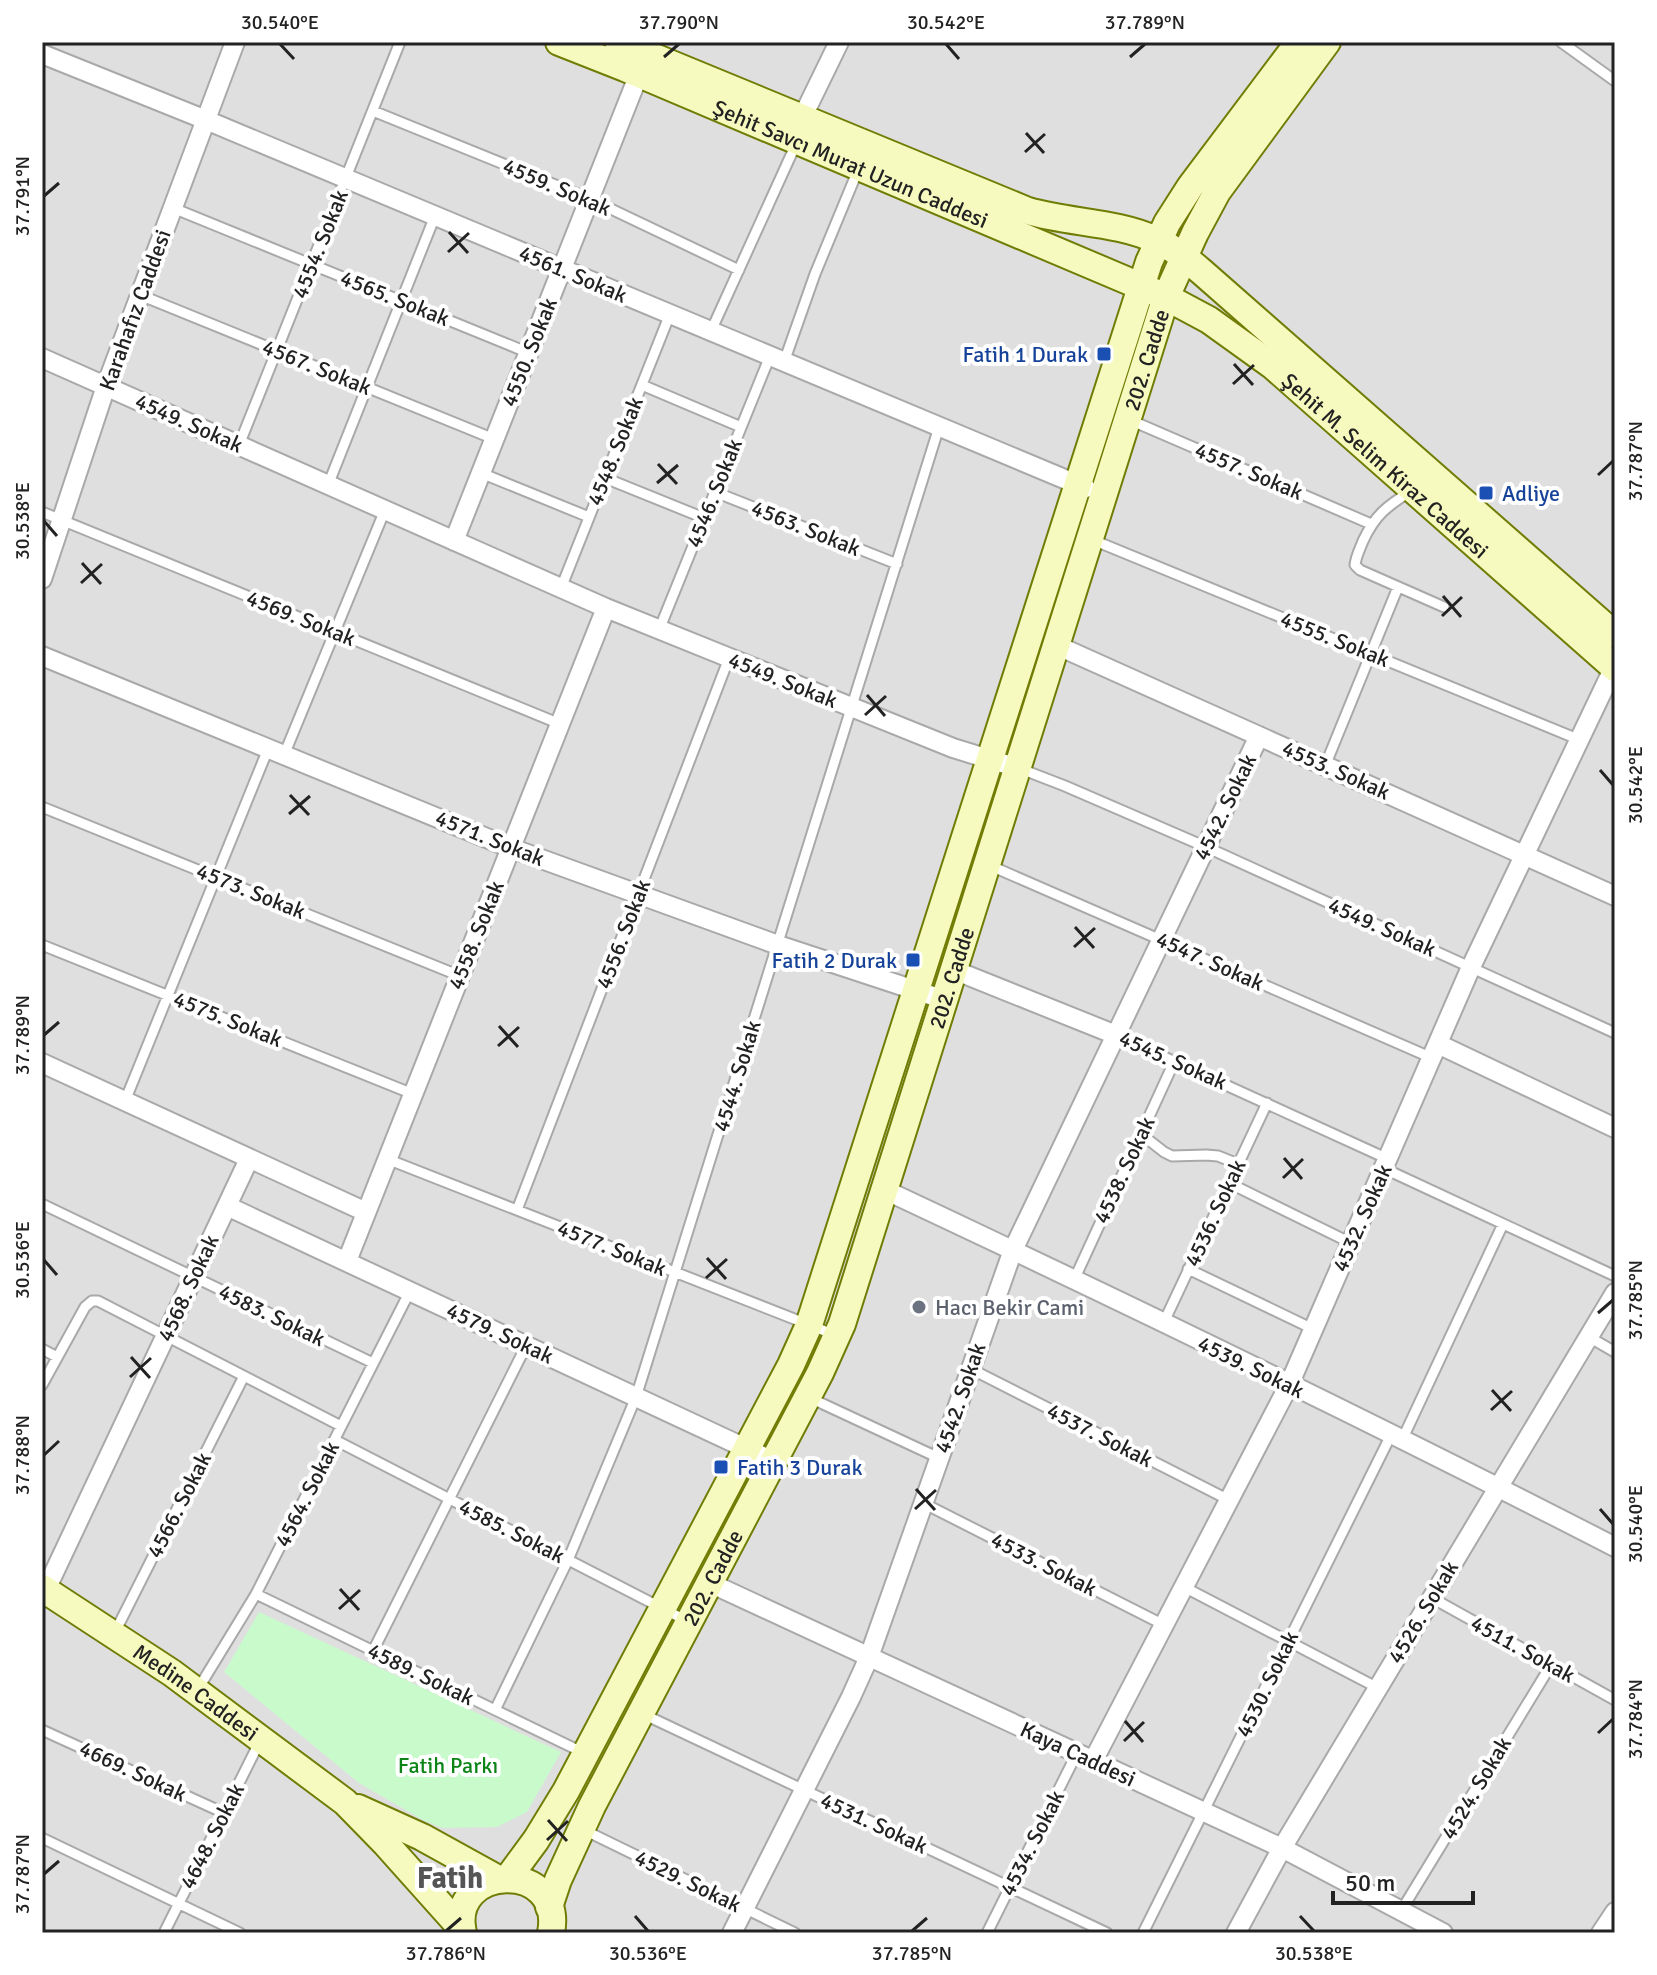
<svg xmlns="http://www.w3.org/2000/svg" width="1657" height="1975" viewBox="0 0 1657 1975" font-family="Signika,sans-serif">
	<rect width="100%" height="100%" fill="#f2efe9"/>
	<path fill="#e0dfdf" d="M42,42H1615V1933H42Z"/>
	<path fill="#c8facc" d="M259,1612L561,1752L527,1812L497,1827L442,1828L423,1820L359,1783L224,1672Z"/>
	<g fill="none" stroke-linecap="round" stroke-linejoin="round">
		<defs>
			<path id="lane" d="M1561,42L1615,81
				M373,111L590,199L739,270
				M173,208L529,353
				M140,295L494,439
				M711,331L796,144
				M784,362L815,274L858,170
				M642,385L741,427
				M1130,420L1371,524
				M239,445L400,42
				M481,473L589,517
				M605,478L704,518
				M328,485L435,216
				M1411,491C1387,506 1375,515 1363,541C1360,549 1356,556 1355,565L1360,570L1444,607
				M715,492L897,564
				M42,512L560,724
				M1093,540L1580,740
				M561,588L670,314
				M659,630L770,356
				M284,755L385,510
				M1325,766L1398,587
				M1021,769L1065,786L1206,847L1615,1033
				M42,807L460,976
				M991,866L1432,1058
				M42,945L413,1094
				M1116,1035L1388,1159
				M125,1101L268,749
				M1141,1134L1164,1152L1172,1156L1206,1155L1218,1156L1238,1164
				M387,1159L835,1335
				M1383,1168L1615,1276
				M1229,1183L1351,1243
				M42,1204L373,1363
				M517,1210L729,658
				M1188,1269L1313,1329
				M1074,1280L1175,1060
				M1163,1324L1267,1103
				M1589,1337L1615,1352
				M42,1349L57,1357
				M971,1369L1229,1500
				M42,1385L85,1307L92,1301H98L341,1426
				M808,1397L939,1458
				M335,1440L687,1621
				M1402,1440L1503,1224
				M923,1503L1164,1625
				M1184,1587L1378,1688
				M256,1594L584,1753
				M1432,1598L1615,1700
				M114,1634L244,1376
				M373,1651L526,1346
				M198,1689L256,1594L410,1291
				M495,1710L568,1560L636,1397L939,427
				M643,1714L1107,1933
				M42,1730L224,1813
				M582,1829L795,1933
				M42,1838L240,1933
				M1401,1911L1551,1665
				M164,1933L259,1743
				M987,1933L1077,1753
				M1143,1933L1391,1435"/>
			<path id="street" d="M42,54L206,120L1086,488
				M802,118L839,42
				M42,358L606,608L953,748L1018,768
				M454,541L639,74
				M42,579L106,386L235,42
				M1056,645L1615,896
				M42,656L511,848L778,945L945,1000
				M954,970L1116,1035
				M1438,1044L1615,1128
				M42,1063L366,1212
				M885,1190C1130,1305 1374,1423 1615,1547
				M227,1206L773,1461
				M347,1261L606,608
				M710,1583L1284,1849L1443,1933
				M42,1598L249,1159
				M1093,1761L1289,1385L1471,967L1614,667
				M732,1933L851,1697L869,1657L1013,1250L1259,736
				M1236,1933L1282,1848L1615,1293
				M1601,1933L1615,1912"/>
			<g id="secondary">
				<path id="s1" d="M559,42L625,68L1166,297L1209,320L1273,366L1615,668"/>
				<path d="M618,42L1028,211C1069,223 1118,222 1156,240C1174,248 1188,260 1202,272L1615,635"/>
				<path id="s2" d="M42,1588L172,1673L345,1802L386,1844L462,1929"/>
				<path d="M358,1808L422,1837L498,1879"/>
				<path d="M508,1878L536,1840L566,1791L791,1365L809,1325L1149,262L1167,223L1190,187L1299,42"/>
				<path id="s3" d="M549,1907L558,1880L592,1806L820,1373L842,1324L1166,297L1195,233L1217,192L1327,42"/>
				<path d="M463,1933C447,1864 565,1859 551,1933"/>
			</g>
		</defs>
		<use href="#lane" stroke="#a9a9a9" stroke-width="13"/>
		<use href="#street" stroke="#a9a9a9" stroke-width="22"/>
		<use href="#secondary" stroke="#707d05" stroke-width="30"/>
		<use href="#lane" stroke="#fff" stroke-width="9"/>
		<use href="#street" stroke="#fff" stroke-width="18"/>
		<use href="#secondary" stroke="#f7fabf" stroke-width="26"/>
	</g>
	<path fill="none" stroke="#222" stroke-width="3" d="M280,44L294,59M946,44L959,59M664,57L679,44M1130,57L1145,44M1026,133L1044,153M1025,152L1045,134M44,196L59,183M449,232L468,253M448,252L469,233M1234,364L1253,385M1233,384L1254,365M658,464L677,484M1598,475L1613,461M657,483L678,465M44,521L57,536M82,563L101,584M81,583L102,564M1443,596L1461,617M1442,616L1462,597M867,695L885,716M865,715L886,696M1600,770L1613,785M290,795L309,815M289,814L310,796M1075,927L1094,948M1074,947L1095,928M499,1026L518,1047M44,1035L59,1022M498,1046L519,1027M1284,1158L1302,1179M1283,1178L1303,1159M707,1258L726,1279M44,1260L57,1275M706,1278L727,1259M1598,1313L1613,1300M131,1357L150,1378M130,1377L151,1358M1492,1390L1511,1411M1491,1410L1512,1391M44,1455L59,1441M916,1489L935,1510M915,1509L936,1490M1600,1509L1613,1524M340,1589L359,1610M339,1609L360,1590M1125,1721L1143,1742M1598,1733L1613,1719M1124,1741L1144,1722M548,1820L567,1841M547,1840L568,1821M44,1874L59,1861M635,1916L648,1931M1300,1916L1314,1931M446,1931L461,1918M912,1931L927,1918"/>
	<g fill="#1a4fb4" stroke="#fff" stroke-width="3">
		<rect x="1096" y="346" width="16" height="16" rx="4"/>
		<rect x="1478" y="485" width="16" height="16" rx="4"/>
		<rect x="905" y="952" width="16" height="16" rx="4"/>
		<rect x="713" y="1459" width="16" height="16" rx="4"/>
	</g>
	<circle fill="#6b7280" stroke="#fff" stroke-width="3" cx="919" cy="1307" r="8"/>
	<g text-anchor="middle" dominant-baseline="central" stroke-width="8" stroke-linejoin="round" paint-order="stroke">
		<g font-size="22" fill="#222" stroke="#fff">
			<text stroke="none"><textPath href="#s1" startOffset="316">Şehit Savcı Murat Uzun Caddesi</textPath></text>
			<text transform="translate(557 187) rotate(23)">4559. Sokak</text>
			<text transform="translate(320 244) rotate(-68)">4554. Sokak</text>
			<text transform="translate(573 274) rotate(23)">4561. Sokak</text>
			<text transform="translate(395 298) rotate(22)">4565. Sokak</text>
			<text transform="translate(135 310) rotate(-70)">Karahafız Caddesi</text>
			<text transform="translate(529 352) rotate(-68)">4550. Sokak</text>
			<text stroke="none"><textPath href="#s3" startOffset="1664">202. Cadde</textPath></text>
			<text transform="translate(317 367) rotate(22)">4567. Sokak</text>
			<text transform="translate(189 423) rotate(24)">4549. Sokak</text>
			<text transform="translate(615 451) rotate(-68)">4548. Sokak</text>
			<text stroke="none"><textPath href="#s1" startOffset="936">Şehit M. Selim Kiraz Caddesi</textPath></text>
			<text transform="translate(1249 471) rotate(23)">4557. Sokak</text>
			<text transform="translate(714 493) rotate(-68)">4546. Sokak</text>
			<text transform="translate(806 528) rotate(22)">4563. Sokak</text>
			<text transform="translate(301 618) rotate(22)">4569. Sokak</text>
			<text transform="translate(1335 639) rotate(22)">4555. Sokak</text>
			<text transform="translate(783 680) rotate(22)">4549. Sokak</text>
			<text transform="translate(1336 770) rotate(24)">4553. Sokak</text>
			<text transform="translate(1225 807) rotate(-64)">4542. Sokak</text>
			<text transform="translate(490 838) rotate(22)">4571. Sokak</text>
			<text transform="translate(251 891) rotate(22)">4573. Sokak</text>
			<text transform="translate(1382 927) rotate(24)">4549. Sokak</text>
			<text transform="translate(623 934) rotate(-69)">4556. Sokak</text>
			<text transform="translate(476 935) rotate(-68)">4558. Sokak</text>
			<text transform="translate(1210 961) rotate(24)">4547. Sokak</text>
			<text stroke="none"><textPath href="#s3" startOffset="1016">202. Cadde</textPath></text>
			<text transform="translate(228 1019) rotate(22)">4575. Sokak</text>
			<text transform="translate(1173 1060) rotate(24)">4545. Sokak</text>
			<text transform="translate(737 1076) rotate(-73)">4544. Sokak</text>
			<text transform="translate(1124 1170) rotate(-65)">4538. Sokak</text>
			<text transform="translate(1215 1213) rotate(-65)">4536. Sokak</text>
			<text transform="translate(1362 1218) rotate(-66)">4532. Sokak</text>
			<text transform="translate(612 1248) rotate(22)">4577. Sokak</text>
			<text transform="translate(188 1288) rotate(-65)">4568. Sokak</text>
			<text transform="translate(272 1315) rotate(26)">4583. Sokak</text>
			<text transform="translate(500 1333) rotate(25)">4579. Sokak</text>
			<text transform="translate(1251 1367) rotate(26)">4539. Sokak</text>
			<text transform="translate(960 1398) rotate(-71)">4542. Sokak</text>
			<text transform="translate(1100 1435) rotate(27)">4537. Sokak</text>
			<text transform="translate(307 1494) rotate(-63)">4564. Sokak</text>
			<text transform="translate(179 1505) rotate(-63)">4566. Sokak</text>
			<text transform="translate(512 1531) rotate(27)">4585. Sokak</text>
			<text transform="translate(1044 1564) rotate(27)">4533. Sokak</text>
			<text stroke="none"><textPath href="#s3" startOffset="368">202. Cadde</textPath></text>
			<text transform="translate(1423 1612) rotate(-59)">4526. Sokak</text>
			<text transform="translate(1523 1649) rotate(29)">4511. Sokak</text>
			<text transform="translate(421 1674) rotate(26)">4589. Sokak</text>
			<text transform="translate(1267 1684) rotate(-64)">4530. Sokak</text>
			<text stroke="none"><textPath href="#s2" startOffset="186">Medine Caddesi</textPath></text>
			<text transform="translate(1078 1754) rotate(25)">Kaya Caddesi</text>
			<text transform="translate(133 1771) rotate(25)">4669. Sokak</text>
			<text transform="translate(1476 1788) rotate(-59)">4524. Sokak</text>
			<text transform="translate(874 1823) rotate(25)">4531. Sokak</text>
			<text transform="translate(212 1836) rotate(-63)">4648. Sokak</text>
			<text transform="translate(1032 1843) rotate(-63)">4534. Sokak</text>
			<text transform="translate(688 1881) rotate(26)">4529. Sokak</text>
		</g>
		<g font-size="22" fill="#164399" stroke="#fff" text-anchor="end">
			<text x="1088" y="354">Fatih 1 Durak</text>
			<text x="1502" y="493" text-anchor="start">Adliye</text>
			<text x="897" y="960">Fatih 2 Durak</text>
			<text x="737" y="1467" text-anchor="start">Fatih 3 Durak</text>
		</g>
		<g font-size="22" fill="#5b616d" stroke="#fff" text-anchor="start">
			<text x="935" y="1307">Hacı Bekir Cami</text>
		</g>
		<g font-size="22" fill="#0c8416" stroke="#fff">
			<text x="448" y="1765">Fatih Parkı</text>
		</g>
		<g font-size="30" font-weight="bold" fill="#555" stroke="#fff">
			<text x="450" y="1878">Fatih</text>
		</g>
	</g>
	<rect width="1657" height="1975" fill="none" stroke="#ffffff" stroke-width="88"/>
	<path d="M1333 1891v12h140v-12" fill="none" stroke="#222222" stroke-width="4"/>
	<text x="1345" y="1891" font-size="24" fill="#222222" stroke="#ffffff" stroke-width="6" paint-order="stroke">50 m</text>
	<rect x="44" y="44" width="1569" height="1887" fill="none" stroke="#222" stroke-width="3"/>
	<g font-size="20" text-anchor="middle" fill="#222">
		<text x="280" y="29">30.540°E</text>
		<text x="679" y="29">37.790°N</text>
		<text x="946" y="29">30.542°E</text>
		<text x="1145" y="29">37.789°N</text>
		<text transform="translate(22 196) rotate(-90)" y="7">37.791°N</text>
		<text transform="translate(1635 461) rotate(-90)" y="7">37.787°N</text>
		<text transform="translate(22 521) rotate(-90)" y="7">30.538°E</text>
		<text transform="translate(1635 785) rotate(-90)" y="7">30.542°E</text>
		<text transform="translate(22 1035) rotate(-90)" y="7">37.789°N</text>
		<text transform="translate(22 1260) rotate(-90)" y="7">30.536°E</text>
		<text transform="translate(1635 1300) rotate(-90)" y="7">37.785°N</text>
		<text transform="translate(22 1455) rotate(-90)" y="7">37.788°N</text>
		<text transform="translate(1635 1524) rotate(-90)" y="7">30.540°E</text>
		<text transform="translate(1635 1719) rotate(-90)" y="7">37.784°N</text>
		<text transform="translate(22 1874) rotate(-90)" y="7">37.787°N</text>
		<text x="446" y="1960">37.786°N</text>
		<text x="648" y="1960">30.536°E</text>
		<text x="912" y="1960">37.785°N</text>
		<text x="1314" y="1960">30.538°E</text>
	</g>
</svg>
